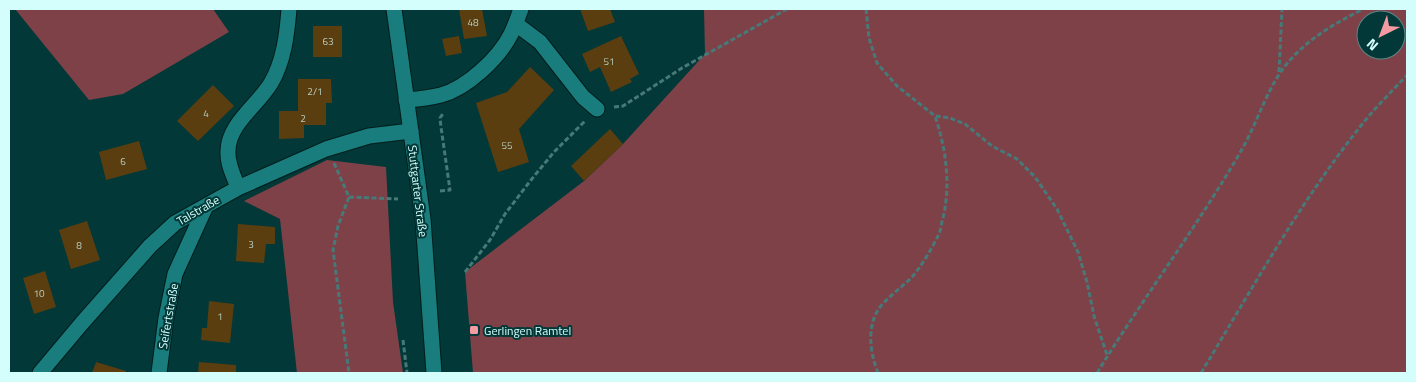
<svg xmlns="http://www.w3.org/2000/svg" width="1416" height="382" viewBox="0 0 1416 382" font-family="'Titillium Web',sans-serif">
	<rect width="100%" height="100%" fill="#023837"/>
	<path fill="#7f4148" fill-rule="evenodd" d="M15,9H213L229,32L123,94L89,100Z
		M704,9H1407V373H473L465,272L584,181L623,144L705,54ZM1366,20H1396V50H1366Z
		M327,160L386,167L393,302L403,373H297L280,219L244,201Z"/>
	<path fill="#5b3e10" d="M459,9H482L487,36L464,39Z
		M580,9H604L605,10L610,9L615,22L588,31Z
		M313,26H342V57H313Z
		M459,36L462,53L446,56L442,39Z
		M621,36L639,74L630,79L632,82L611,92L600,67L590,72L582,54Z
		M530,67L554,90L519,129L529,162L498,172L476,103L507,92Z
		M298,79H331L332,103H326V125H304V138L279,139V111H298Z
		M213,85L234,106L198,141L177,121Z
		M610,129L623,144L584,181L571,166Z
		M139,141L147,169L106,180L99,152Z
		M87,221L100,260L71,269L59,230Z
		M238,224L275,227V244H266L264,263L236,261Z
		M45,271L56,307L34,314L23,278Z
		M209,301L234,304L230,343L201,340L202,328H207Z
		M96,362L126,371V373H92Z
		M199,362L236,365V373H198Z"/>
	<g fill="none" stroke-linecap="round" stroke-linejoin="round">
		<defs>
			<path id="minor" d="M516,24L540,42L583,97L597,109
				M406,100C418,99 430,98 441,95C467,88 499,58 511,34C515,26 518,17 521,9
				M238,188C234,176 227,164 228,151C228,124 258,105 271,83C284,61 287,34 289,9
				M40,373L82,323L150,246L175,223L238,188L326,149L369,136L411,131
				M159,373L166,318L175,274L206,206"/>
			<path id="secondary" d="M394,9L423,219L434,373"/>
		</defs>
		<use href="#minor" stroke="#011d1c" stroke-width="17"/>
		<use href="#secondary" stroke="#011d1c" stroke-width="17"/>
		<path stroke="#477978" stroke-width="3" stroke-dasharray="5 2.5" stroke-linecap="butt" d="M866,9L869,38L877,63L897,86L935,116L950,118L965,124L992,146L1017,159L1035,177L1057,209L1078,252L1087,282L1094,316L1107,355
			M1279,72L1282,9
			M614,107L623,106L682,68L787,9
			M334,163L349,197L338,226L333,250L349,373
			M440,191L450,190L441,127L440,118L444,112
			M349,197L398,199
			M465,272L490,240L505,214L531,180L554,152L585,121
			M403,340L407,373
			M878,373C870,353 866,326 880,307C889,296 901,288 911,278C920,269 932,248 938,236C941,231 941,224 943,218C951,184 946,149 935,116
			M1097,373C1143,298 1197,227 1241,151C1259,120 1268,83 1292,58C1312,36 1338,22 1363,9
			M1201,373C1254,286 1303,196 1368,117C1380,103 1394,89 1407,75"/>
		<use href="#minor" stroke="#187d7c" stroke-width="15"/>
		<use href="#secondary" stroke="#187d7c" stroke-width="15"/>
	</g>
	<rect fill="#f49aa3" stroke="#023837" stroke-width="2" x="469" y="325" width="10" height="10" rx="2.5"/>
	<g text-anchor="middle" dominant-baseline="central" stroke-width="4" stroke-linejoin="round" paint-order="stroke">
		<g font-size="10" fill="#b6cec1">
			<text x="473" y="22">48</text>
			<text x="328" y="41">63</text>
			<text x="609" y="61">51</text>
			<text x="315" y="91">2/1</text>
			<text x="206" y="113">4</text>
			<text x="303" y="118">2</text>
			<text x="507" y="145">55</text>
			<text x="123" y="161">6</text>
			<text x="251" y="244">3</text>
			<text x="79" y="245">8</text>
			<text x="39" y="293">10</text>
			<text x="220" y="316">1</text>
		</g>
		<g font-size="12" fill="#d4fefc" stroke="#023837">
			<text transform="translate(418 191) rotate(83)">Stuttgarter Straße</text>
			<text transform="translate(198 210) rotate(-30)">Talstraße</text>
			<text transform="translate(168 316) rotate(-80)">Seifertstraße</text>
		</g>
		<g font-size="12" fill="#d4fefc" stroke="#023837" text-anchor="start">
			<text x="484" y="330">Gerlingen Ramtel</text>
		</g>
	</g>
	<rect width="1416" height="382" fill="none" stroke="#d4fefc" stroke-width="20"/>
	<g transform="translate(1381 35) rotate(222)"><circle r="24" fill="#023837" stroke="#568786"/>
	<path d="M0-4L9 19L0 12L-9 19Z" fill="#f49aa3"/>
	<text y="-8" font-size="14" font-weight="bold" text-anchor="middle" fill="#d4fefc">N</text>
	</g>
</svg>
